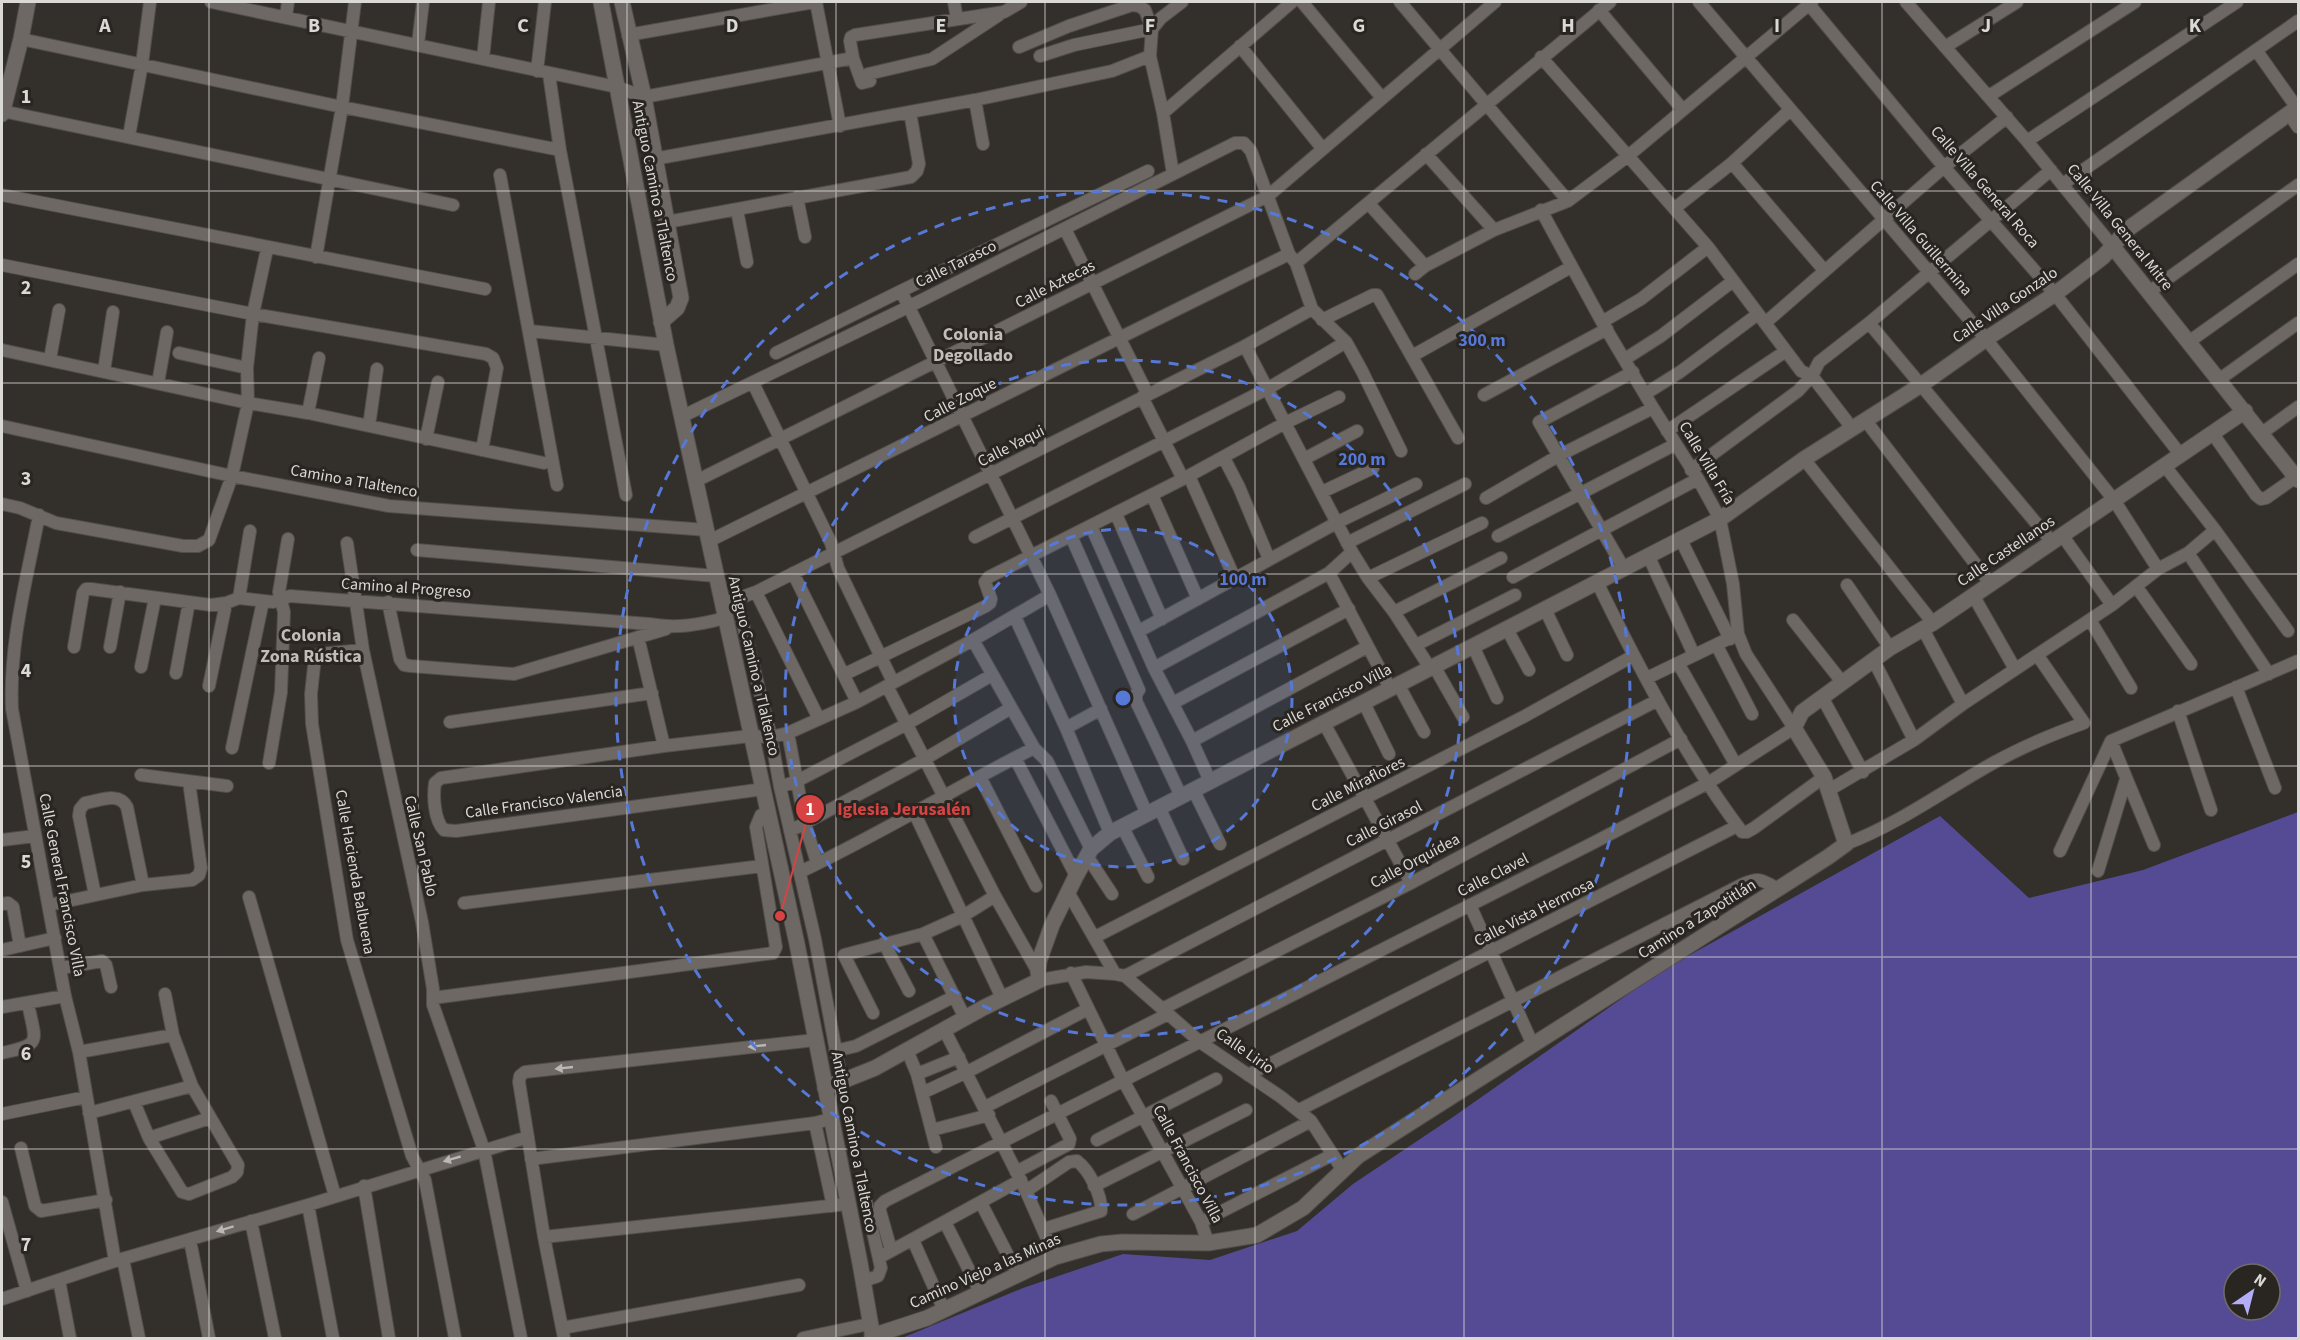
<svg xmlns="http://www.w3.org/2000/svg" width="2300" height="1340" viewBox="0 0 2300 1340" font-family="'Source Sans 3',sans-serif">
	<rect width="100%" height="100%" fill="#332f2b"/>
	<path fill="#554b94" fill-rule="evenodd" d="M2298,812V1338H902L1023,1288L1123,1254L1210,1260L1297,1231L1353,1184L1453,1117L1661,971L1940,816L2029,898L2143,870ZM2234,1274H2270V1310H2234Z"/>
	<g fill="none" stroke-linecap="round" stroke-linejoin="round">
		<defs>
			<path id="minor" d="M211,2L617,87L644,97L853,58L850,41L851,37L855,35L1004,12L1021,2
				M816,2L840,126
				M954,2L957,19
				M1302,2L1382,98
				M1400,2L1568,201
				M1699,2L1986,339L2114,500L2158,569
				M1807,2L1944,167L2055,294L2180,454
				M1906,2L2027,141L2113,247
				M1599,10L1683,110
				M286,16L288,2
				M628,35L814,2
				M21,39L342,107L560,150
				M418,44L423,2
				M1240,46L1322,148
				M1019,47L1069,26L1132,5L1139,6L1145,10L1152,29L1150,56L1163,113L1173,174
				M1945,47L2017,2
				M2256,50L2297,108
				M1040,56L1074,45L1152,29L1161,18L1182,2
				M1541,57L1708,247L1801,371L1812,376L1852,428
				M483,58L489,2
				M853,58L862,83L870,81L868,74L932,59L999,15
				M537,71L545,2
				M549,74L560,150L626,495
				M1989,96L2135,2
				M975,100L983,144
				M2,111L453,205
				M1163,113L1292,2
				M2289,114L2298,127
				M129,136L142,64L150,2
				M2027,141L2237,2
				M1426,154L1494,230
				M654,159L975,100L1112,71L1150,56
				M1732,163L1824,270
				M500,175L557,485
				M2063,184L2298,21
				M2,195L485,289
				M797,197L805,237
				M1369,204L1425,266
				M1675,208L1732,163L1790,110
				M737,210L747,262
				M667,222L911,177L917,171L919,164L910,112
				M1065,229L1147,393
				M316,257L342,107L355,2
				M1296,263L1610,2
				M2,265L253,314L486,354L493,358L497,368L482,450
				M1415,274L1425,266L1494,230L1568,201L1628,156L1812,2
				M901,291L1148,171
				M2149,292L2298,185
				M1322,320L1373,295H1377L1458,438
				M1602,322L1641,299L1708,247
				M1765,323L1944,167L2007,117
				M1869,323L2052,542
				M530,331L666,345
				M2190,341L2298,264
				M1245,346L1352,552L1368,578L1394,612L1430,668
				M2,350L248,403L308,413L544,463
				M179,353L247,368
				M776,353L901,291L1050,595L1147,814
				M1412,356L1571,267
				M50,359L59,310
				M1625,359L1661,336L1733,281
				M104,371L113,312
				M2220,379L2298,323
				M158,383L167,332
				M753,383L831,543L838,568L893,682
				M1645,394L1680,372L1758,314
				M1484,395L1607,329
				M1142,397L1183,479
				M308,413L319,358
				M683,416L908,307L1235,143H1244L1251,151L1289,254L1296,263L1312,309L1346,342L1362,371L1401,451
				M1866,421L1990,583
				M2,426L232,476L389,506L707,530
				M369,426L377,369
				M1667,431L1786,351
				M2262,433L2298,407
				M2213,434L2256,495L2261,499L2266,498L2296,477
				M426,439L438,382
				M1224,458L1239,487L1269,559
				M1304,459L1357,431
				M1804,459L1933,623
				M2164,465L2215,530L2288,631
				M1691,470L1798,391L1812,376L1819,362L1869,323L2051,170
				M1189,476L1235,579
				M696,481L1268,196L1495,2
				M1322,492L1373,468
				M1152,495L1198,599
				M1486,498L1558,456L1653,408
				M2,504L20,508L56,523L183,546H198L209,540L232,476L248,403L247,368L253,314L267,249
				M1116,514L1162,619
				M39,515C27,579 9,643 12,709L65,996L79,1052L115,1261
				M1091,526L1154,668L1192,741L1210,781
				M2062,535L2112,605
				M1071,536L1139,690L1136,694V701L1181,796
				M1498,536L1676,444
				M975,537L1267,389L1346,342
				M1680,538L1730,639
				M709,541L1289,254
				M347,543L363,650L422,922L433,989V1005L484,1150L521,1338
				M1347,543L1465,484
				M417,550L716,576
				M2188,553L2269,674
				M1648,555L1694,655
				M1623,567L1539,422L1633,372
				M793,573L857,702
				M1329,573L1390,688
				M1513,577L1698,479
				M1368,578L1482,523
				M1597,582C1639,668 1684,755 1742,832H1747L1754,828L1824,777
				M1847,585L1890,648
				M2136,586L2191,664
				M756,592L819,719
				M1973,595L2015,669
				M239,598L250,531
				M737,600L771,737L780,787L815,939L842,1083
				M388,602L400,659L404,665L411,666L514,674L666,629
				M722,604L756,592L1245,346L1312,309
				M1545,609L1567,655
				M1394,612L1501,558
				M1015,617L1066,728L1110,833
				M1793,620L1842,682
				M2090,620L2131,688
				M1507,629L1529,670
				M1923,629L1963,704
				M1139,631L1338,522L1416,484
				M638,637L664,746
				M973,640L1034,748L1047,761L1091,849
				M1416,645L1515,595
				M1473,646L1497,698
				M1717,646L1752,714
				M74,647L83,593L86,589H91L211,605L226,603L239,598L273,602L290,596L649,624C676,629 698,625 725,618
				M110,647L120,592
				M363,650L319,654L315,657L311,694L312,724L347,940L412,1156L425,1180L455,1338
				M1874,661L1914,740
				M1678,663L1736,765
				M1434,666L1463,717
				M141,667L155,598
				M1154,668L1329,573L1352,552
				M176,673L189,602
				M845,674L986,606L990,603L991,599L985,582L989,577L1183,479L1285,423L1339,397
				M1647,678L1734,636
				M1398,684L1424,732
				M209,686L226,603
				M887,686L995,896L1038,972
				M2236,687L2275,788
				M1822,697L1863,772
				M1173,703L1349,609
				M1364,703L1389,754
				M2178,711L2211,810
				M450,722L652,693
				M1324,723L1411,883
				M1066,728L1101,709
				M788,733L805,824L817,863
				M1192,741L1367,647
				M2111,741L2298,661
				M2111,741L2154,845
				M232,748L263,601
				M1015,758L1076,876
				M269,763L281,692L284,612L279,592L288,539
				M141,775L227,786
				M980,777L1036,886
				M780,787L797,781L905,725L992,675
				M764,789L456,831L444,830C434,820 433,796 435,783L441,778L664,746L750,736L771,737L788,733L857,702L973,640L1050,595
				M1193,789L1220,844
				M1829,790L1914,740L1963,704L2112,605L2158,569L2188,553L2215,530
				M1159,807L1183,859
				M914,812L1002,998
				M1122,826L1148,877
				M790,831L923,760L1011,708
				M2,840L35,836
				M1846,844C1899,824 1946,789 1995,762C2024,746 2053,734 2084,723L2038,656
				M2060,851L2111,741
				M1087,856L1112,894
				M2098,871L2126,779
				M800,872C880,834 955,788 1034,748
				M1068,892L1115,974L1125,976L1200,1042L1281,1097L1311,1121L1342,1169
				M95,895L79,816L80,809L85,803C99,801 119,791 127,807L143,885
				M249,897L335,1196
				M464,903L762,866
				M2,904L8,903L13,907L20,946
				M49,905L143,885L192,880L199,875L201,868L189,782
				M1470,905L1532,1043
				M923,934L965,1018
				M1095,937L1525,716L1633,656
				M884,943L909,991
				M2,950L55,938
				M61,968L102,961L106,965L111,987
				M1071,973L1123,1080L1201,1222L1208,1243
				M1125,976L1658,700
				M1040,980L1086,972L1115,974
				M433,998L773,953L776,947L756,827L761,815L769,811
				M2,1007L65,996
				M1162,1009L1411,883L1681,739
				M873,1013L844,955L923,934L963,916L995,896
				M944,1029L1026,1191L1055,1257
				M907,1050L917,1074L936,1147
				M835,1051L856,1046L955,996
				M79,1052L173,1035
				M2,1053C44,1044 35,1042 28,1003
				M917,1074L959,1057
				M1248,1075L1737,826
				M922,1093L967,1072L1088,1009
				M134,1102L149,1138L182,1192L189,1194L232,1177L237,1172L238,1165L192,1086L173,1035L165,994
				M985,1107L1168,1014
				M1299,1110L1741,885C1759,877 1761,879 1778,889
				M89,1113L192,1086
				M2,1114L86,1097
				M815,1123L833,1206
				M932,1130L989,1115
				M149,1138L210,1118
				M1097,1140L1216,1079
				M21,1148L35,1206L41,1211L106,1200
				M531,1159L815,1123L830,1119
				M1016,1172L1069,1144L1070,1139L1051,1101
				M364,1186L389,1338
				M1094,1186L1246,1110
				M1026,1191L1069,1162L1077,1161C1089,1170 1102,1195 1101,1211L1044,1229
				M2,1202L27,1291
				M981,1203L1018,1275
				M308,1205L333,1338
				M1133,1214L1311,1121
				M251,1221L275,1338
				M945,1222L980,1292
				M1201,1222L1332,1155
				M544,1237L847,1204
				M190,1240L209,1338
				M913,1240L944,1310
				M891,1250L880,1211V1206L885,1201L1591,844L1708,783L1794,728L1746,654L1738,634L1733,584L1720,519L1698,479L1653,408L1602,322L1541,210
				M880,1257L1021,1180
				M123,1259L139,1338
				M59,1280L70,1338
				M863,1281L878,1276L881,1268L865,1197
				M2,1299L115,1261L308,1205L528,1137
				M562,1328L799,1285
				M564,1338L544,1237L519,1082L520,1076L525,1072L815,1040
				M803,1338L869,1324"/>
			<path id="tertiary" d="M601,2L666,345L797,944L860,1263L873,1338
				M622,2L644,97L681,298L677,308L661,322
				M2,114L21,39L28,2
				M2113,247L2298,480
				M825,1088L875,1068L983,1008L1040,980L1038,972L1039,961L1052,925L1076,876L1091,849L1110,833L1720,519L1804,459L1921,385L1986,339L2055,294L2103,257L2128,229L2298,107
				M872,1336L927,1318L1055,1257L1101,1244L1122,1242L1208,1243L1257,1235L1303,1208L1358,1156L1828,857L1846,844L1824,777L1794,728L1802,712L1890,648L1933,623L2245,411"/>
		</defs>
		<use href="#minor" stroke="#514d4a" stroke-width="14"/>
		<use href="#tertiary" stroke="#514d4a" stroke-width="17"/>
		<use href="#minor" stroke="#6d6864" stroke-width="12"/>
		<use href="#tertiary" stroke="#6d6864" stroke-width="15"/>
	</g>
	<defs><path id="oneway-solid" d="M-6-.8H1V-3.2L6.5 0L1 3.2V.8H-6Z" transform="scale(1.5)"/></defs>
	<g fill="#bab7b4">
		<use href="#oneway-solid" transform="translate(757 1046) rotate(174)"/>
		<use href="#oneway-solid" transform="translate(564 1068) rotate(174)"/>
		<use href="#oneway-solid" transform="translate(452 1159) rotate(164)"/>
		<use href="#oneway-solid" transform="translate(225 1229) rotate(163)"/>
	</g>
	<path fill="none" stroke="#dbd9d6" stroke-width="1.5" stroke-opacity="0.55" d="M209,2V1338M418,2V1338M627,2V1338M836,2V1338M1045,2V1338M1255,2V1338M1464,2V1338M1673,2V1338M1882,2V1338M2091,2V1338M2,191H2298M2,383H2298M2,574H2298M2,766H2298M2,957H2298M2,1149H2298"/>
	<circle cx="1123" cy="698" r="169" fill="#5678d7" fill-opacity=".12"/>
	<g fill="none" stroke="#5678d7" stroke-width="3" stroke-dasharray="10 8">
		<circle cx="1123" cy="698" r="169"/>
		<circle cx="1123" cy="698" r="338"/>
		<circle cx="1123" cy="698" r="507"/>
	</g>
	<g text-anchor="middle" dominant-baseline="central" stroke-width="6" stroke-linejoin="round" paint-order="stroke">
		<g font-size="16" fill="#dbd9d6" stroke="#292521">
			<text transform="translate(1985 187) rotate(49)">Calle Villa General Roca</text>
			<text transform="translate(655 191) rotate(79)">Antiguo Camino a Tlaltenco</text>
			<text transform="translate(2120 227) rotate(51)">Calle Villa General Mitre</text>
			<text transform="translate(1921 238) rotate(49)">Calle Villa Guillermina</text>
			<text transform="translate(956 264) rotate(-26)">Calle Tarasco</text>
			<text transform="translate(1055 284) rotate(-27)">Calle Aztecas</text>
			<text transform="translate(2005 305) rotate(-34)">Calle Villa Gonzalo</text>
			<text transform="translate(960 400) rotate(-27)">Calle Zoque</text>
			<text transform="translate(1011 446) rotate(-27)">Calle Yaqui</text>
			<text transform="translate(1707 463) rotate(59)">Calle Villa Fría</text>
			<text transform="translate(354 481) rotate(10)">Camino a Tlaltenco</text>
			<text transform="translate(2006 551) rotate(-34)">Calle Castellanos</text>
			<text transform="translate(406 588) rotate(4)">Camino al Progreso</text>
			<text transform="translate(754 666) rotate(77)">Antiguo Camino a Tlaltenco</text>
			<text transform="translate(1332 698) rotate(-27)">Calle Francisco Villa</text>
			<text transform="translate(1358 784) rotate(-27)">Calle Miraflores</text>
			<text transform="translate(544 802) rotate(-8)">Calle Francisco Valencia</text>
			<text transform="translate(1384 824) rotate(-27)">Calle Girasol</text>
			<text transform="translate(421 846) rotate(77)">Calle San Pablo</text>
			<text transform="translate(1415 861) rotate(-28)">Calle Orquídea</text>
			<text transform="translate(355 872) rotate(80)">Calle Hacienda Balbuena</text>
			<text transform="translate(1493 875) rotate(-27)">Calle Clavel</text>
			<text transform="translate(62 885) rotate(79)">Calle General Francisco Villa</text>
			<text transform="translate(1534 912) rotate(-27)">Calle Vista Hermosa</text>
			<text transform="translate(1697 919) rotate(-32)">Camino a Zapotitlán</text>
			<text transform="translate(1245 1051) rotate(35)">Calle Lirio</text>
			<text transform="translate(854 1142) rotate(79)">Antiguo Camino a Tlaltenco</text>
			<text transform="translate(1188 1164) rotate(62)">Calle Francisco Villa</text>
			<text transform="translate(985 1271) rotate(-24)">Camino Viejo a las Minas</text>
		</g>
		<g font-size="18" font-weight="bold" fill="#c3bdb9" stroke="#292521">
			<text x="973" y="334">Colonia<tspan x="973" dy="21">Degollado</tspan></text>
			<text x="311" y="635">Colonia<tspan x="311" dy="21">Zona Rústica</tspan></text>
		</g>
	</g>
	<g font-size="20" text-anchor="middle" font-weight="bold" fill="#dbd9d6" stroke="#292521" stroke-width="6" stroke-linejoin="round" paint-order="stroke">
		<text x="105" y="32">A</text>
		<text x="314" y="32">B</text>
		<text x="523" y="32">C</text>
		<text x="732" y="32">D</text>
		<text x="941" y="32">E</text>
		<text x="1150" y="32">F</text>
		<text x="1359" y="32">G</text>
		<text x="1568" y="32">H</text>
		<text x="1777" y="32">I</text>
		<text x="1986" y="32">J</text>
		<text x="2195" y="32">K</text>
		<text x="26" y="103">1</text>
		<text x="26" y="294">2</text>
		<text x="26" y="485">3</text>
		<text x="26" y="677">4</text>
		<text x="26" y="868">5</text>
		<text x="26" y="1060">6</text>
		<text x="26" y="1251">7</text>
	</g>
	<circle cx="1123" cy="698" r="9" fill="#5678d7" stroke="#292521" stroke-width="3"/>
	<g font-size="18" text-anchor="middle" font-weight="bold" fill="#5678d7" stroke="#292521" stroke-width="6" stroke-linejoin="round" paint-order="stroke">
		<text x="1482" y="346">300 m</text>
		<text x="1362" y="465">200 m</text>
		<text x="1243" y="585">100 m</text>
	</g>
	<path fill="none" stroke="#d74342" stroke-width="2" d="M780 916L810 809"/>
	<g fill="#d74342" stroke="#292521" stroke-width="2">
		<circle cx="780" cy="916" r="6"/>
		<circle cx="810" cy="809" r="15"/>
	</g>
	<g font-size="18" text-anchor="middle" font-weight="bold" fill="#fff">
		<text x="810" y="815">1</text>
	</g>
	<g font-size="18" text-anchor="middle" font-weight="bold" fill="#d74342" stroke="#292521" stroke-width="6" stroke-linejoin="round" paint-order="stroke">
		<text x="904" y="815">Iglesia Jerusalén</text>
	</g>
	<rect width="2300" height="1340" fill="none" stroke="#dbd9d6" stroke-width="6"/>
	<g transform="translate(2252 1292) rotate(35)"><circle r="28" fill="#292521" stroke="#706d69" stroke-width="1.5"/>
	<path d="M0-4.5L10 22L0 15L-10 22Z" fill="#b3acf9"/>
	<text y="-9" font-size="16" font-weight="bold" text-anchor="middle" fill="#dbd9d6">N</text>
	</g>
</svg>
